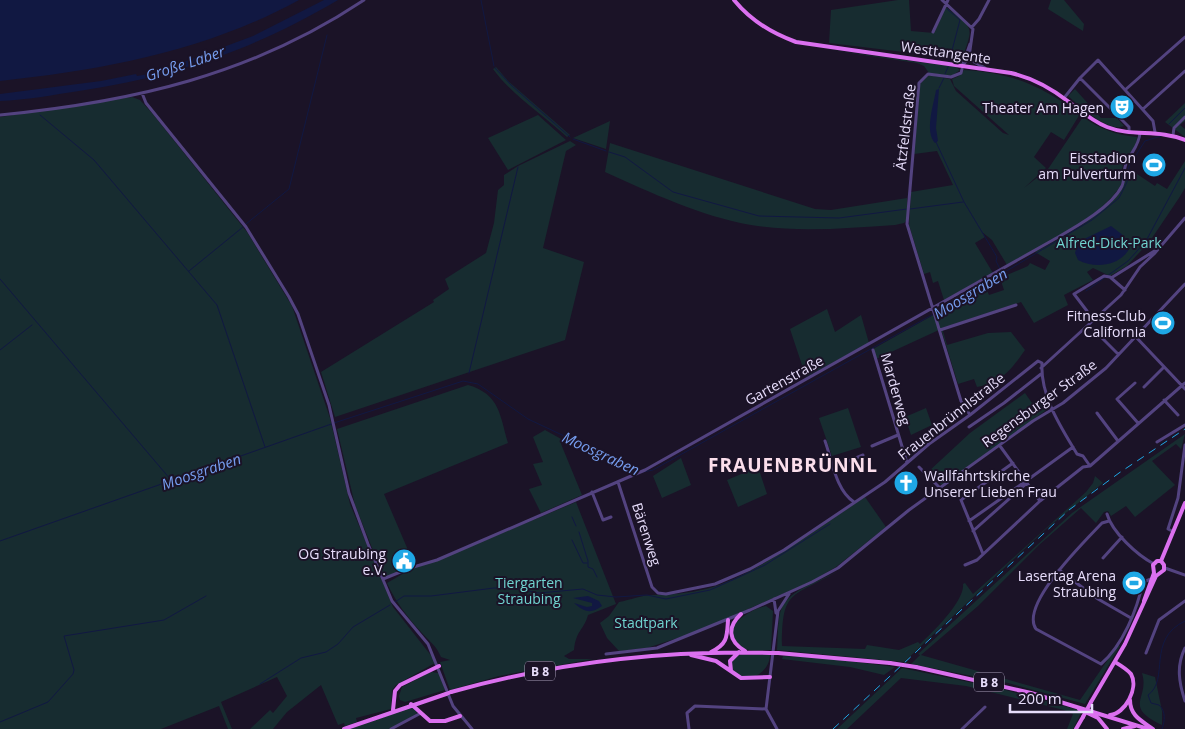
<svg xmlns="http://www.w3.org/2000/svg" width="1185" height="729" viewBox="0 0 1185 729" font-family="'Open Sans',sans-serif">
	<rect width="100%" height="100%" fill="#1b1327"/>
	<path fill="#172c30" d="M898,0H909L911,31L934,33L946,7C974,30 974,24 962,59L829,43L831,10Z
		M1051,0H1064L1084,24L1083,31L1048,9Z
		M830,50L956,67L960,70L952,76L929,73L924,66L917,63Z
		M496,67L508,81L570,135L567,137C543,115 512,95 493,69Z
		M964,70C1013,73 1041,86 1080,114L1064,140L1051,132L1034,157L1046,168L1024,188L1048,169L1083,117C1100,129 1116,135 1137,137C1137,150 1126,154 1123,165C1121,170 1123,179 1121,185C1099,220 1043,244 1007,265L992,240L982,232L985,237L975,243L993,273L944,300L938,281L933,283L930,272L924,274L909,225L911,192L953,185L937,151L914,154L920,84L929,75L950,79L956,91L1003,133L1009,135L954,86L952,79L959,76Z
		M1075,89L1101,118H1117L1124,126C1108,133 1080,106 1068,96Z
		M132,97L140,100L152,113L247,232L292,306L330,418L350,504L393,607L433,658L435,663L396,685L392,690L391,709L356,718L357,722L345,726L344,723L338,725L321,685L287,712L273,729H250L270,710L273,713L287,696L277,677L221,702L232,729H228L219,706L161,729H0V117Z
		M1185,103V121L1180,125L1185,129V137L1165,122Z
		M538,115L566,140L508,170L488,138Z
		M610,121L606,149L573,138Z
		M570,141L576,145L566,151L543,248L584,262L565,340L335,417L321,372L434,302L433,300L449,289L445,279L486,253L494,223L498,190L504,185V175L518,166Z
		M610,143L815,209L831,210L907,198V220L904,223L895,225C847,228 799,233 751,225C700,216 652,193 605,172Z
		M1185,161V188L1179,198L1150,241L1127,266L1110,276L1093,268L1087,272L1093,280L1064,295L1068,305L1034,323L1021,302L942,328L947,345L988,333L1011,332L1025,350C1011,370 1002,382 977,387L974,379L958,384L941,329L876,359L873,349L985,286L989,295L1004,290L1000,278L1028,266L1030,263L1045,270L1050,261L1035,252C1063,237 1123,207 1126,172H1134L1155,186L1157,183L1167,189Z
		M827,309L835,332L861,315L869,343L806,377L790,329Z
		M468,385C500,394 500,416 508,443L384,494L414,564L384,578L355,505L337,429Z
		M1025,393L1032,403L1046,395L1049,408L943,486L928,472L970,433Z
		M848,408L861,447L832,456L819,418Z
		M926,408L932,425L911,435L905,417Z
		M545,430L563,440L561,444L582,495L541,513L529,489L542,485L533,464L543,462L533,437Z
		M1185,434L1181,449L1176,444L1152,461L1175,485L1135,517L1126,506L1111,516L1108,511L1104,512L1096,523L1081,508L1039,545L978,606L921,655L1080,700L1118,645L1120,646L1085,704L1008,683L911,664L920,655L918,654L1072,513Z
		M681,458L691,485L662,498L653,476Z
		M758,467L767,494L738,507L727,480Z
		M1095,476L1103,483L1046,529L904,662L777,650C778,637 777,619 782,607C791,589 821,581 838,571C792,598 782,588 782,646L865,649L867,645L899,650L918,642L920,644C933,632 965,601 963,584L965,583L973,594L1086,492L1093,483Z
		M865,497L886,527L836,567L812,581L696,632L647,648L619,651L607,638L600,623L609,616L619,602C630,600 642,595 653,595C670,595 689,593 706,589C756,576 820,526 865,497Z
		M576,502L616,604L588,615C584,630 576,630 574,650L564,656L569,659H593L499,676L450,690L440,662L450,660L441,657C436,645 430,642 422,633C408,618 395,601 387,583L411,569L438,560Z
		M766,606L773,611L771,650C762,650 751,652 743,648C713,632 749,609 766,606Z
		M738,655H770C770,668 756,681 742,677C739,676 735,672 732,670L731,662Z
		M783,656L825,658L895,667L884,675L850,667L782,659Z
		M902,668L1002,689L1082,711L1073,729H1067L1073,714L1064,710L966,686L901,678L847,729H837Z
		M431,672L439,673L445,690L405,702L400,700L399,696L402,687Z
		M1142,673L1155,677L1162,711V725C1122,706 1150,699 1142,673Z
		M411,707L417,712L416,714L389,729H350Z"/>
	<path fill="#111842" d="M0,0H299C206,51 104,70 0,81Z
		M324,0H338C253,50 177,76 79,91C53,95 26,100 0,101V94L101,81L136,74L137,76L154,73L253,36Z
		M939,89L936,128L938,141L935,143C924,131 934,104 936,90Z
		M1111,226L1124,236L1121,243L1126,244L1129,249C1120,266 1095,269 1078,260L1075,253L1078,242Z
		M588,596L599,601L602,606C590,615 583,611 574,603L587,607L592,606V603L573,598Z"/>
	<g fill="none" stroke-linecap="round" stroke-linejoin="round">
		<path stroke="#111842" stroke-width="1" d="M481,0L494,66
			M947,9L960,20L950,58
			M495,68L511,85L570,137
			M945,74L948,67
			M939,88L944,78
			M40,115L94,160L217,305L265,447
			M1169,124L1185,108
			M573,139L606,151
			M936,142L964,202L997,257L996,261L1002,273
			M609,152L625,157L673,192L759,216L839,218L907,209
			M910,209L963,202
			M246,224L289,189L327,35
			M189,271L243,227
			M0,279L171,480
			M1086,291L1128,261L1146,241L1185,168
			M936,313L1092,220L1119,198L1127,182L1129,166L1145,141L1161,136
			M0,350L32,325
			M469,373L518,167
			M643,472L653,470L932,315
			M572,517L576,526
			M579,532L588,561V567L593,569L597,577
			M572,540L583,563H587
			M0,541L337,422L463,381L478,384L528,419L639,471
			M395,602L404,596H431L494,588L518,589L539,593L583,589L597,595L616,597L647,595L666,599L710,590L735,579L765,565L830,524
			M260,684L301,658L326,652L338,644L353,627L390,605
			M0,722L48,702L73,674L74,670L64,636L164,620L206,596
			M1162,729C1165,721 1166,711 1159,705L1151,703L1148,695C1170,680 1146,639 1185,621"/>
		<path stroke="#534380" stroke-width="3" d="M942,0L973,29L969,57L963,65
			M972,27L979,19L989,0
			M933,32L948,0
			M970,56L974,62L985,68
			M963,64L970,44
			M962,69L961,73L951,77L928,74L919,83L907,224L961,401L970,415
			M1080,78L1129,127V132
			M1125,90L1185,37
			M142,93L146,103L246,227L289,297L298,314L329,405L349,493L368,544L392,601L428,644L453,706L472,729
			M1064,98L1080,78L1098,60L1153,121L1155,132
			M1143,109L1185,71
			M0,115C132,102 252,75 364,0
			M1173,135L1174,128L1185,117
			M1111,278L1156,250
			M1087,311L1074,294L1104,276L1110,277L1125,290
			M940,330L1016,305
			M1095,331L1118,354
			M1135,336L1185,389
			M873,350L907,463
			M1041,368L1121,295L1140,267L1154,254L1185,218
			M1135,383L1117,399L1138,423
			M1144,387L1164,367
			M1164,400L1178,415
			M1097,413L1118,441
			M969,427L1004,403L1041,374
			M825,441C832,460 836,491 854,502
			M1157,442L1185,425
			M872,446L898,435
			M1000,446L1040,501
			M834,467L863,455
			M919,467L941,489
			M1026,481L1073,447
			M618,482L652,587L658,593L666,594L715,584L750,569L784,550L885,482L929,444L970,415L1038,361L1042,363C1040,396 1061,427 1077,454L1083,456L1090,466L1185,383
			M592,492L603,520L611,517
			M1107,514C1112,532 1137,555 1154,564
			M969,521L1026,481
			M1109,521L1102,523C1086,540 1019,605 1036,629L1101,664C1123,645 1137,610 1143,582L1151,579
			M973,531L1027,483
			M1172,531L1168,529L1178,498L1185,445
			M983,554L961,500L1013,463
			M1103,558L1122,537
			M965,565L977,560L1040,501L1083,467L1090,466
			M1165,568L1185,575
			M1059,570L1098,599L1131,618
			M383,579L410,568L437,560L645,470L1053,240C1074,228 1111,208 1122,186C1125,179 1123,171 1126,164C1131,152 1139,146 1140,133
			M774,599L776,613
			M1185,648C1176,666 1179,683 1185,701
			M1146,653L1159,620L1185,601
			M606,654L657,648L750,610L812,582L838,568L909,510L1033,421L1063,403L1106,368L1185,284
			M391,729L421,713
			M689,729L687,713L695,706L766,709
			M777,729L766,709L778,611L789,594
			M962,729L985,707"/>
		<path stroke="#db70ef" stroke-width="4" d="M734,0C751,21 771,33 796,42L1011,73C1033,78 1051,88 1069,102C1081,111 1092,121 1107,127C1132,137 1159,129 1185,140
			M1161,561L1185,503
			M741,614C727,627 728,641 745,651
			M711,652C728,644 727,636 728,620
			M778,653L890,663
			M691,655L716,661L741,678L770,677
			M916,667L1031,693L1148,729
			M731,671L730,661L739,652
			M451,692C555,663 662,650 770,653
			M1130,700C1130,716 1142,721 1153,729
			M1091,702L1125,644L1156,576L1164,570V565L1161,561H1157L1153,565L1154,573L1144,601
			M411,704L430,721H445L460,716
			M1079,709L1098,718L1107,729
			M393,710L395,691L400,685L439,666
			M1110,715C1125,714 1139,688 1131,674C1127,669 1120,665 1115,662
			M344,729L446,694
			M1076,729L1083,717
			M1123,729L1135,726"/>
		<path stroke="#1ea7e5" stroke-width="1" stroke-dasharray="8 6" stroke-linecap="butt" d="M833,729L1069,510L1119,473L1185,429"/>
		<path stroke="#db70ef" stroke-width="4" d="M770,653H778
			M890,663L916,667
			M446,694L451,692
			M1083,717L1091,702"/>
	</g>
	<defs>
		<symbol id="theatre-disc" viewBox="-11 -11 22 22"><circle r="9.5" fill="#1ea7e5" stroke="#1b1327"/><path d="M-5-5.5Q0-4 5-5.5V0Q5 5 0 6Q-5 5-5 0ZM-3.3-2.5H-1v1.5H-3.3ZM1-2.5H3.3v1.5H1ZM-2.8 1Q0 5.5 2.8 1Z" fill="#fff"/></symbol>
		<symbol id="stadium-disc" viewBox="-11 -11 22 22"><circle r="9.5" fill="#1ea7e5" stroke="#1b1327"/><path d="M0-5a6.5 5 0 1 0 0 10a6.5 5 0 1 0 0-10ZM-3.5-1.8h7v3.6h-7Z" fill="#fff"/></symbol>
		<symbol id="church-disc" viewBox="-11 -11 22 22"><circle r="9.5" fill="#1ea7e5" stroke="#1b1327"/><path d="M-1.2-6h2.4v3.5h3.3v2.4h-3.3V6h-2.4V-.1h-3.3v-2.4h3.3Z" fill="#fff"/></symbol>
		<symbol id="civic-disc" viewBox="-11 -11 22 22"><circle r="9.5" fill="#1ea7e5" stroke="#1b1327"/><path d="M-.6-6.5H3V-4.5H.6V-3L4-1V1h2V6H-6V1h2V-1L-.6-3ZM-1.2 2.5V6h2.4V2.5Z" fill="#fff"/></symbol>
	</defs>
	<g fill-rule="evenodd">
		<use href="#theatre-disc" x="1108" y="93" width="28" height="28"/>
		<use href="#stadium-disc" x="1140" y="151" width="28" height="28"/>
		<use href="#stadium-disc" x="1149" y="309" width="28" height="28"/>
		<use href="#church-disc" x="892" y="469" width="28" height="28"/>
		<use href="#civic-disc" x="390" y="547" width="28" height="28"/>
		<use href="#stadium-disc" x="1120" y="569" width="28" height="28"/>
	</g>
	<g text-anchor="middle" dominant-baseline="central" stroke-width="4" stroke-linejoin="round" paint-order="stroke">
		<g fill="#1b1327" stroke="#aaa0bb" stroke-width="1">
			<rect x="525" y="661.5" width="30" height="19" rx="4"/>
			<rect x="974" y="672.5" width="30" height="19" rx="4"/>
		</g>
		<g font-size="12" font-weight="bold" fill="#e7ddfb">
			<text x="540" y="671">B 8</text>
			<text x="989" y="682">B 8</text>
		</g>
		<g font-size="14" fill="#e7ddfb" stroke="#1b1327">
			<text transform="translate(946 52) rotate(8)">Westtangente</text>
			<text transform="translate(905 127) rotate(-83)">Ätzfeldstraße</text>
			<text transform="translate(784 380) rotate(-29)">Gartenstraße</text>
			<text transform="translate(896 389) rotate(74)">Marderweg</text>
			<text transform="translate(1039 403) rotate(-36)">Regensburger Straße</text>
			<text transform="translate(951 416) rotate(-38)">Frauenbrünnlstraße</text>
			<text transform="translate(647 534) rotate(72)">Bärenweg</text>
		</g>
		<g font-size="14" fill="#e7ddfb" stroke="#1b1327" text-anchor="end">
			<text x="1104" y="107">Theater Am Hagen</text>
			<text x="1136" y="157">Eisstadion<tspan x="1136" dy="16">am Pulverturm</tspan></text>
			<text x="1146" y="315">Fitness-Club<tspan x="1146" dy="16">California</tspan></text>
			<text x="924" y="475" text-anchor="start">Wallfahrtskirche<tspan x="924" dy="16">Unserer Lieben Frau</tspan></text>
			<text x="386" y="553">OG Straubing<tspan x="386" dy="16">e.V.</tspan></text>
			<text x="1116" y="575">Lasertag Arena<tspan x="1116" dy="16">Straubing</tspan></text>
		</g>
		<g font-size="14" fill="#70d4d0" stroke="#1b1327">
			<text x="1109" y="242">Alfred-Dick-Park</text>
			<text x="529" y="582">Tiergarten<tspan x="529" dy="16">Straubing</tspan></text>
			<text x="646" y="622">Stadtpark</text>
		</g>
		<g font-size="15" font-style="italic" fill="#769def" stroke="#1b1327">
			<text transform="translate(185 63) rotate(-18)">Große Laber</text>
			<text transform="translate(970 293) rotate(-31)">Moosgraben</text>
			<text transform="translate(601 453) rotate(25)">Moosgraben</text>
			<text transform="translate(201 471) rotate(-19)">Moosgraben</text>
		</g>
		<g font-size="19" font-weight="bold" letter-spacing="1" fill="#fbdeeb" stroke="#1b1327">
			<text x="793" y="465">FRAUENBRÜNNL</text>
		</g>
	</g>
	<path d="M1010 704v8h82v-8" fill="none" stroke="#e7ddfb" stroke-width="2.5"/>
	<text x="1018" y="704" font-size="15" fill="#e7ddfb" stroke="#1b1327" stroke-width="4" paint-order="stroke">200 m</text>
</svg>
